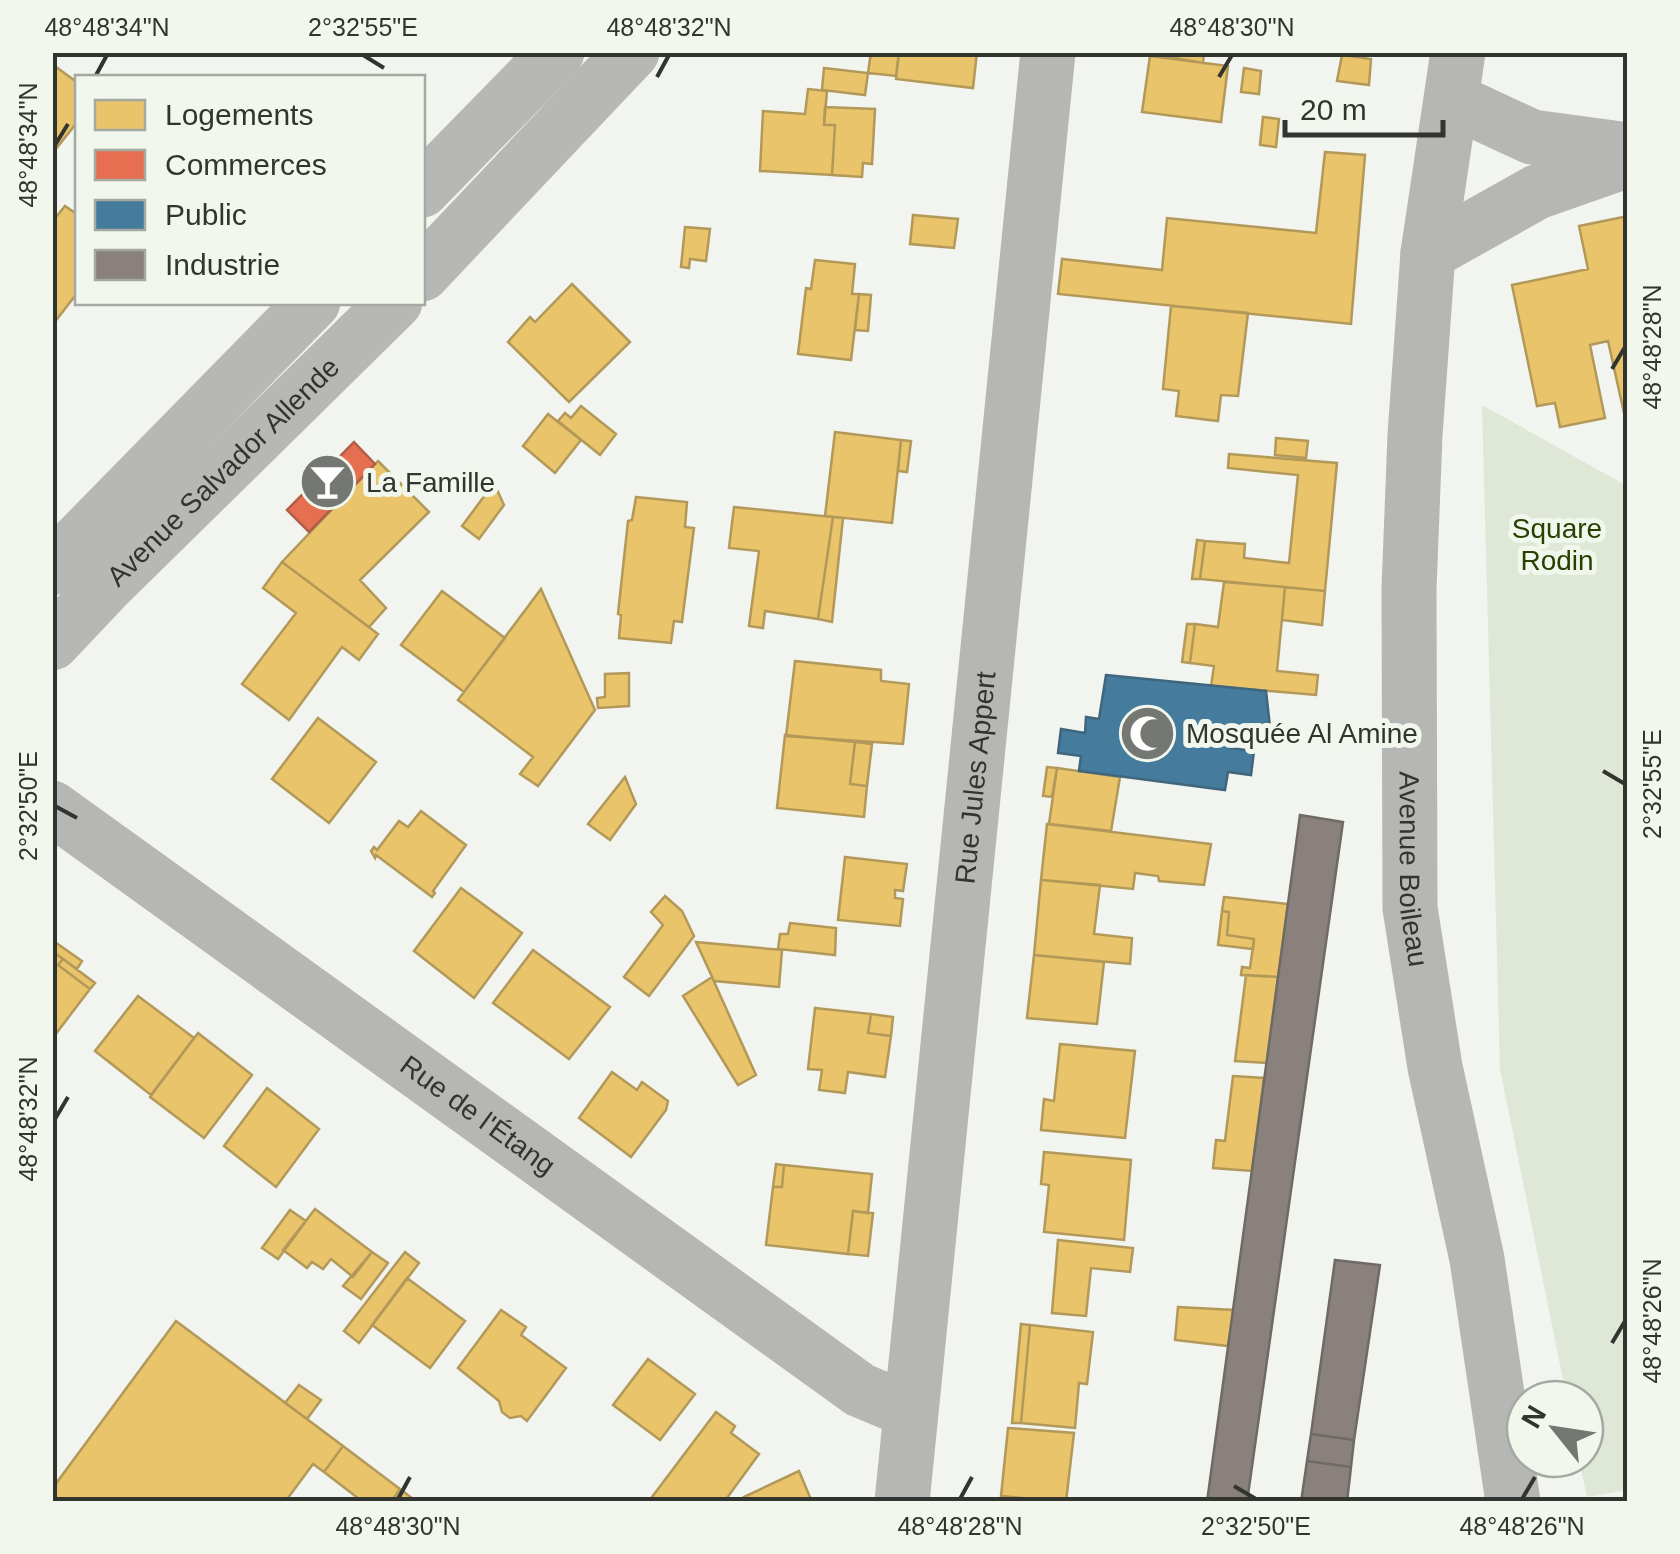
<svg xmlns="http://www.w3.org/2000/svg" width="1680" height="1554" viewBox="0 0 1680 1554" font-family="Arial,sans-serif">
	<rect width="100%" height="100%" fill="#f1f4ef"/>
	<path fill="#dfe8d7" d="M1482,405L1627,486L1628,1490L1587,1497L1579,1459H1585V1399H1567L1500,1069Z"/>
	<path fill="#e9c46a" stroke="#b29959" stroke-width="2.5" d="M871,52H899L896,76L868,73Z
		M899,52H977L973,88L896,79Z
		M1141,52H1204L1203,63Z
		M1342,55L1371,59L1369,85L1337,81Z
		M1150,56L1228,66L1221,122L1142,112Z
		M52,64L78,83V121L52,154Z
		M824,68L868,73L865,95L822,90Z
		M1244,68L1261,71L1259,94L1241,92Z
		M808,89L827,91L824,125H835L832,175L760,171L763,111L805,114Z
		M825,107L875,109L872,164L863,163L862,177L832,175L835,125H824Z
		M1263,117L1279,119L1276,147L1260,145Z
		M1325,152L1365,155L1351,324L1058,294L1062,259L1162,270L1167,218L1316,233Z
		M65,206L78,215V292L57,319L52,316V222Z
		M913,215L958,219L954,248L910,244Z
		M1628,216V431L1608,341L1590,345L1605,418L1560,427L1555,403L1537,406L1512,285L1588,269L1579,226Z
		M685,227L710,229L706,261L690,259L689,268L681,267Z
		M815,260L855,264L852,294H859L851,360L798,354L806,288L811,289Z
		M572,284L630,342L569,402L508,342L530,317L535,322Z
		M859,294L871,295L868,331L855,330Z
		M1171,306L1248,313L1238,396L1221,395L1218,421L1176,416L1179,391L1163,389Z
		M581,406L616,434L600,455L558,421L565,413L571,418Z
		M548,414L581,440L555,473L523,446Z
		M835,432L901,440L892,523L825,516Z
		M1276,438L1308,441L1306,458L1275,455Z
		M901,440L911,441L907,472L898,471Z
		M1229,454L1337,463L1325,591L1200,579L1205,541L1245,544L1244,558L1289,563L1298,475L1228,468Z
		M378,461L429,512L360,580L386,608L369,627L282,562Z
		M494,483L504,505L479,539L462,526Z
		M636,497L687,502L685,527L694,528L682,622L674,621L671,643L619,638L621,615L618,614L628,521L632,520Z
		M734,507L833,517L818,619L765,611L763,628L749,626L759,551L729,548Z
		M833,517L843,518L832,622L818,619Z
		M1197,540L1205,541L1200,579H1192Z
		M282,562L378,634L359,660L342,647L289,720L242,684L296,613L263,588Z
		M1224,582L1285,587L1277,671L1318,675L1316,695L1211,686L1214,666L1190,663L1195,624L1218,627Z
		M1285,587L1325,591L1322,625L1282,620Z
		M541,589L595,710L538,786L520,774L533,757L458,700Z
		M442,591L505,638L464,692L401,645Z
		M1187,624H1195L1190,663L1182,662Z
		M795,661L881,670V681L909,684L903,744L786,736Z
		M629,673V706L598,708L597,698L605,697V674Z
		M318,718L376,762L329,823L272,779Z
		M785,735L855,742L850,784L867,786L864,817L777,808Z
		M855,742L872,744L867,786L850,784Z
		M1047,767L1057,768L1052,797L1043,796Z
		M1057,768L1120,777L1111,831L1049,824Z
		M625,777L636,804L610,840L588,824Z
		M421,811L466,845L433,891L435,893L432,897L376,855L375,858L371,851L374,847L377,850L399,821L408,827Z
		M1047,824L1211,844L1204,885L1159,881L1158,876L1135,873L1133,889L1041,880Z
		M845,857L907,864L903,891L895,890V898L903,899L900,926L838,920Z
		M1041,880L1100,885L1094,934L1132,938L1130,964L1034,955Z
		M461,888L522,933L474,998L414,951Z
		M665,896L682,911L694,936L649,996L624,977L663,925L651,912Z
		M1224,897L1288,904L1278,977L1241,975L1242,967L1250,968L1254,939L1227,935L1229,912L1222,911Z
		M1222,911L1229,912L1227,935L1254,939L1253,949L1218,945Z
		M790,923L836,928L835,955L778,949L780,934H788Z
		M52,940L82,961L77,969L52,951Z
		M696,942L782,950L779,987L714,981Z
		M533,950L610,1007L569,1059L493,1003Z
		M52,951L63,959L58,965L90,989L52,1039Z
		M1034,955L1104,962L1097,1024L1027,1018Z
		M63,959L95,983L90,989L58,965Z
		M1246,975L1278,977L1267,1063L1235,1061Z
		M712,977L756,1075L738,1085L683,996Z
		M138,996L194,1038L151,1095L95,1051Z
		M815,1008L871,1014L868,1033L891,1036L885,1077L848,1072L845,1093L819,1090L822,1070L808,1069Z
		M871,1014L893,1017L891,1036L868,1033Z
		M198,1033L252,1075L204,1138L150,1097Z
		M1060,1044L1135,1051L1125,1138L1041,1130L1044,1099L1054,1101Z
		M612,1072L637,1090L642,1082L668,1101L666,1110L631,1157L579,1118Z
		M1233,1076L1264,1078L1252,1171L1213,1168L1216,1140L1225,1141Z
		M267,1088L319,1129L276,1187L224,1146Z
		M1044,1152L1131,1160L1124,1240L1044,1232L1049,1185L1041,1184Z
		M776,1164L784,1165L782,1187H773Z
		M784,1165L872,1174L868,1213L853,1211L848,1254L766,1245L773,1187H782Z
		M315,1209L372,1252L353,1277L331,1259L323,1269L312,1262L307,1268L283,1250Z
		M290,1210L306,1221L278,1259L262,1248Z
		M853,1211L873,1213L868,1256L848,1254Z
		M1058,1240L1133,1248L1130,1272L1091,1268L1086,1316L1052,1313Z
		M372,1252L388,1263L361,1299L343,1286Z
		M405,1252L419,1263L359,1343L344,1331Z
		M407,1278L465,1321L430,1368L372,1325Z
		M1178,1307L1234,1310L1228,1346L1175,1340Z
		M501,1310L526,1327L521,1335L566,1368L527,1421L521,1416L510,1418L502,1412L499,1401L458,1368Z
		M176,1321L343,1446L324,1472L313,1464L285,1502H52V1489Z
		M1021,1324L1030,1325L1021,1423H1012Z
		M1030,1325L1093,1332L1087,1384L1079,1383L1075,1428L1021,1423Z
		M648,1359L695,1394L660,1440L613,1405Z
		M299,1385L321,1400L307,1419L285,1403Z
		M716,1412L735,1426L731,1433L759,1454L724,1502H659L652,1497Z
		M1008,1428L1074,1433L1066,1502L1001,1496Z
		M343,1446L400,1489L391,1502H363L324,1472Z
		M799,1471L812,1502H746L744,1497Z
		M400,1489L417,1502H391Z"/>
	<path fill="#e76f51" stroke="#b15d47" stroke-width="2.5" d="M354,442L375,464L309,532L287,510Z"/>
	<path fill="#457b9d" stroke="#3f667c" stroke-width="2.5" d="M1106,675L1266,691L1270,727L1252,724L1251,734L1233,732L1230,748L1254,751L1251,775L1228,772L1225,790L1079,771L1081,756L1058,753L1061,729L1085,733L1086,717L1099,719Z"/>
	<path fill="#8a817c" stroke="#706a65" stroke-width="2.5" d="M1300,815L1343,822L1342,829L1247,1502H1207Z
		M1335,1260L1380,1265L1354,1440L1311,1434Z
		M1311,1434L1354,1440L1351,1467L1307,1461Z
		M1307,1461L1351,1467L1347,1502H1301Z"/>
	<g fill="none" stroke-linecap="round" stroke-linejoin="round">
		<g stroke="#b6b7b5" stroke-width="55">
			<path id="s1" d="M1458,52L1428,253L1415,435L1409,589L1410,908L1435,1067L1477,1259L1513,1502"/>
			<path d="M1452,100L1532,137L1628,150"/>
			<path d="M1428,253L1537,192L1628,160"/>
			<path id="s2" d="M52,808L860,1390L910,1411"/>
			<path id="s3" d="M902,1502L1048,52"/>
		</g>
		<g stroke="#b7b8b6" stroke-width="55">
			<path d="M422,190L557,52"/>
			<path d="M422,274L632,52"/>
			<path d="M52,568L313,302"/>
			<path id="s4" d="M52,643L104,588L395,302"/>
		</g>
	</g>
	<path fill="none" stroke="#323430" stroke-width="4" d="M363,55L384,68M95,77L107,55M657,77L669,55M1219,77L1232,55M55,145L68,124M1612,369L1625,347M1603,771L1625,784M55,806L77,818M55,1119L68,1097M1612,1343L1625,1321M1234,1486L1256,1499M398,1499L410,1477M960,1499L972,1477M1522,1499L1535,1477"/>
	<defs>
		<symbol id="bar-disc" viewBox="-11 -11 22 22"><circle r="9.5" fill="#757773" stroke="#f1f7ec"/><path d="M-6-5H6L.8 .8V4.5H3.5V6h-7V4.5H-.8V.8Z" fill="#fff"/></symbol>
		<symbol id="mosque-disc" viewBox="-11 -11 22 22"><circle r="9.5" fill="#757773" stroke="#f1f7ec"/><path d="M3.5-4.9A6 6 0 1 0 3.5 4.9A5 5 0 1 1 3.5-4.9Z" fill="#fff"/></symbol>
	</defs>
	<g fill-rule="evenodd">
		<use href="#bar-disc" x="296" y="450" width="63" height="63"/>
		<use href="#mosque-disc" x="1116" y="702" width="63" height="63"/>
	</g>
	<g text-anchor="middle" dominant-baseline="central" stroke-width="10" stroke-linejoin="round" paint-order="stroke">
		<g font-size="28" fill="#323430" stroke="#f1f7ec">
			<text stroke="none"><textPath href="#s4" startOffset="242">Avenue Salvador Allende</textPath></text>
			<text stroke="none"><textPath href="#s3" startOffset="728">Rue Jules Appert</textPath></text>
			<text stroke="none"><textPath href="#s1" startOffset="820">Avenue Boileau</textPath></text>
			<text stroke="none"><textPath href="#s2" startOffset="525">Rue de l'Étang</textPath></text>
		</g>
		<g font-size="28" fill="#323430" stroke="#f1f7ec" text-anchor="start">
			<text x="366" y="482">La Famille</text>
			<text x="1186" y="733">Mosquée Al Amine</text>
		</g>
		<g font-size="28" fill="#284100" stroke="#f1f7ec">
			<text x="1557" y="528">Square<tspan x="1557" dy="32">Rodin</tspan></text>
		</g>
	</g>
	<rect width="1680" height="1554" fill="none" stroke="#f1f7ec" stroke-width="110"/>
	<rect x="75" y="75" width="350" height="230" fill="#f1f7ec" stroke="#a5a9a1" stroke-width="2.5"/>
	<rect x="95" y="100" width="50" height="30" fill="#e9c46a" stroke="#a5a9a1" stroke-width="2.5"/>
	<text x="165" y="125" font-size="30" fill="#323430">Logements</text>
	<rect x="95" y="150" width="50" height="30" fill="#e76f51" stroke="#a5a9a1" stroke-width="2.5"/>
	<text x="165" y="175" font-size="30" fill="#323430">Commerces</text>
	<rect x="95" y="200" width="50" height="30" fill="#457b9d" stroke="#a5a9a1" stroke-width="2.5"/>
	<text x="165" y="225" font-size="30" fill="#323430">Public</text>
	<rect x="95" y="250" width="50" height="30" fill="#8a817c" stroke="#a5a9a1" stroke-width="2.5"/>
	<text x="165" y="275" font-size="30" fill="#323430">Industrie</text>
	<g transform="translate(1555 1429) rotate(300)"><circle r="48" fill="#f1f7ec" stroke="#a5a9a1" stroke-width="2.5"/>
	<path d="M0-8L18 38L0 25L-18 38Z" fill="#757773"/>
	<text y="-15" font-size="28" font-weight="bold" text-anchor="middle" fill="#323430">N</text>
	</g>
	<path d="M1285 120v15h158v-15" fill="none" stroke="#323430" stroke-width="5"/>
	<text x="1300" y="120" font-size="30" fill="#323430" stroke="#f1f7ec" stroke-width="8" paint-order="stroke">20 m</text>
	<rect x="55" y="55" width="1570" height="1444" fill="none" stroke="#323430" stroke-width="4"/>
	<g font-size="25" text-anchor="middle" fill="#323430">
		<text x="107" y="36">48°48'34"N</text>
		<text x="363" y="36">2°32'55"E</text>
		<text x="669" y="36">48°48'32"N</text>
		<text x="1232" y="36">48°48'30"N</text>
		<text transform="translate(28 145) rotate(-90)" y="9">48°48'34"N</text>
		<text transform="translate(1652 347) rotate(-90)" y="9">48°48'28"N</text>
		<text transform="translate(1652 784) rotate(-90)" y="9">2°32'55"E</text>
		<text transform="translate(28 806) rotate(-90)" y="9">2°32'50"E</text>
		<text transform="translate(28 1119) rotate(-90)" y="9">48°48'32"N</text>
		<text transform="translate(1652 1321) rotate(-90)" y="9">48°48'26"N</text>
		<text x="398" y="1535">48°48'30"N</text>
		<text x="960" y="1535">48°48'28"N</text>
		<text x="1256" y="1535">2°32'50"E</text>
		<text x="1522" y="1535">48°48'26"N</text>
	</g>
</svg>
